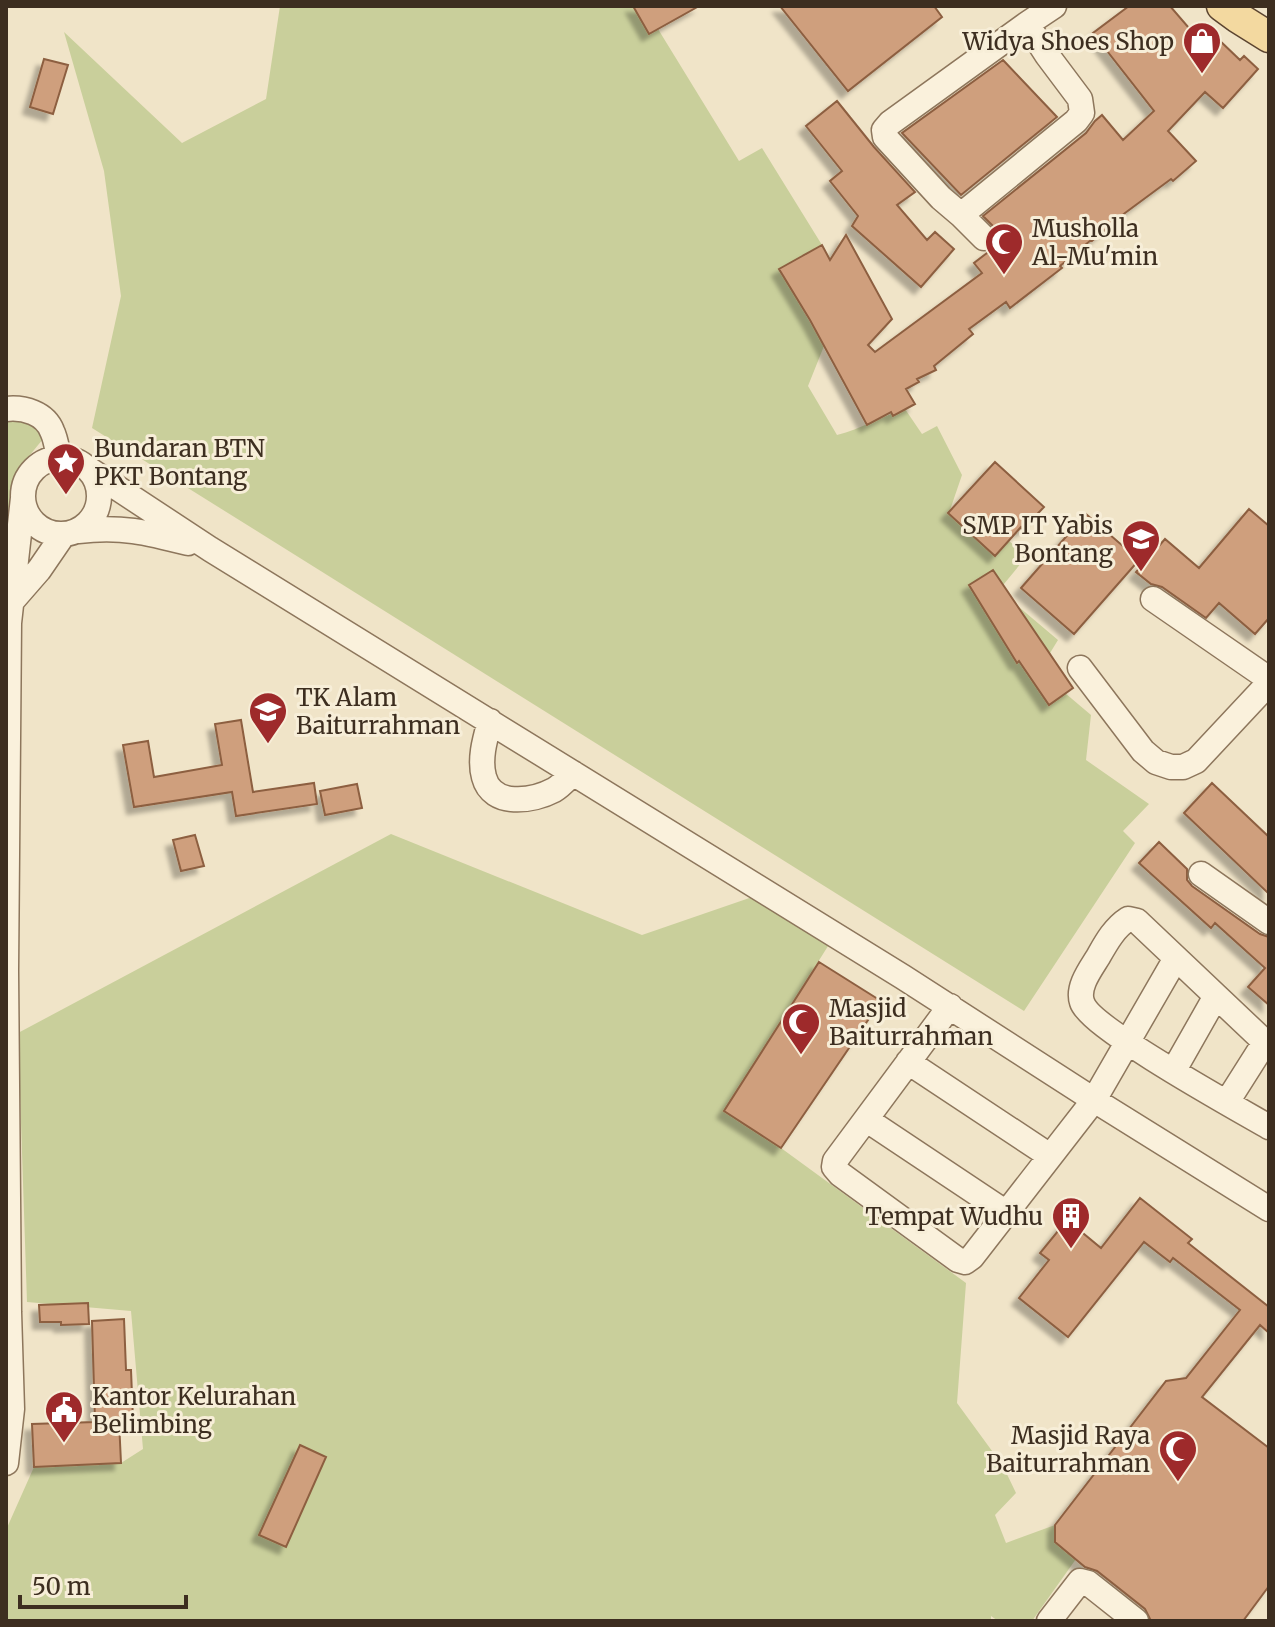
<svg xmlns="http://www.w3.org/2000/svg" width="1275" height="1627" viewBox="0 0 1275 1627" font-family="Merriweather,serif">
	<defs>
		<filter id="shadow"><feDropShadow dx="-7" dy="7" stdDeviation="2" flood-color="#0004"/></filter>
	</defs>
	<rect width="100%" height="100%" fill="#f0e4c8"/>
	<path fill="#c9cf9b" d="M280,6H633L649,33L658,29L739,161L762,148L822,245L779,269L824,346L808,386L837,435C861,429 881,416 905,409L922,434L937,426L962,475L949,513L995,555L1009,541L1027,556L999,590L1058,640L1039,671L1091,715L1086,760L1149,804L1123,831L1135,843L1024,1011L92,428L121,296L104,171L64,32L182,143L266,99Z
		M6,409L52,428L16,472L6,562Z
		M391,834L642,935L761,894L835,935L724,1111L781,1148L966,1283L957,1403L1003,1466L1016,1493L995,1515L1006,1543L1055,1525V1542L1076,1559L1032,1621H998L991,1616V1621H6V1530L34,1467L121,1463L143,1449L131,1311L27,1302L18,1033Z"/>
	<path fill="#cf9f7d" stroke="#8d5f41" stroke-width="2" filter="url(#shadow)" d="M633,6H699L649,34Z
		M780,6H934L942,17L848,91Z
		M1129,6H1170L1207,49L1217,38L1240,60L1244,56L1258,69L1223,108L1205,92L1168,131L1196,161L1173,181L1171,179L1125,213L1092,241L1091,240L1060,266L1062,268L1010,308L1006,302L969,329L973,334L934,366L936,370L917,379L919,382L906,389L915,404L893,416L891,412L867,425L810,320L779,269L822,245L830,260L846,235L892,319L868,345L875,352L982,273L974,263L1000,243L995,228L983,216L1086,133L1095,121L1102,115L1123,140L1154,111L1093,33Z
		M44,59L68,65L53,114L30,107Z
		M1003,60L1057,117L961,195L902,133Z
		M837,101L874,147L915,192L897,205L927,240L935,232L954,249L921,287L852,226L858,216L830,181L842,171L806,126Z
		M995,462L1044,507L1023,529L1021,527L995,556L948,513Z
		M1249,509L1269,526V618L1255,634L1219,603L1206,618L1162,587L1151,584L1136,572L1165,539L1199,568Z
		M1086,514L1139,560L1074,634L1021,588Z
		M993,570L1073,688L1049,705L1019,661L1017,663L969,585Z
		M241,720L253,792L314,783L317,804L236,816L232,792L134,807L123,745L148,741L154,777L222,765L215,724Z
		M1212,783L1269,837V894L1184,813Z
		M357,784L362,808L325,815L320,791Z
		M195,835L204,866L181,871L173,840Z
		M1159,842L1187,869V880L1192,886L1260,934L1269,937V1005L1248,987L1265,968L1215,923L1211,928L1139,863Z
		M819,962L881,1001L781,1148L724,1111Z
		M1140,1198L1192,1239L1188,1243L1269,1307V1333L1260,1325L1202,1397L1269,1448V1586L1243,1621H1151L1145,1609L1097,1571L1085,1567L1055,1542V1525L1166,1381L1186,1378L1240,1310L1173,1258L1170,1262L1144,1242L1068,1337L1019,1298L1049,1260L1040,1253L1067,1220L1101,1248Z
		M88,1303L89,1324L61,1325V1322H40L39,1305Z
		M124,1319L126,1370H131L133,1420L119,1421L121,1463L34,1467L32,1424L95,1422L92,1321Z
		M300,1445L326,1457L286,1547L259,1535Z"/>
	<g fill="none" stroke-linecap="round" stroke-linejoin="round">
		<defs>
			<path id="minor" d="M961,215L941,198L885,137L884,130L890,123L1027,24
				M984,238L961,215L1076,121L1082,113L1080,99L1047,55L1027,24L1054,6
				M6,409C24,407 45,413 52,431C56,439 57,449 59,458
				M23 496a38 38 0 1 1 76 0a38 38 0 1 1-76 0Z
				M87,468L210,549L903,977L1094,1100L1269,1209
				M78,531C121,526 146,532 188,543
				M1153,599L1269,679
				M12,601L39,570L63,535
				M1080,668L1143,751L1156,762L1171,767H1183L1196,761L1269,683
				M490,721C485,739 479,759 484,777C492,808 533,801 554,790C561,786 567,779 573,773
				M1201,874L1269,922
				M950,1006L835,1161L834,1167L840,1174L958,1260L965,1262L972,1257L1094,1100L1176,958
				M1269,1046L1137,921L1128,919C1114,928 1106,943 1098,957C1090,970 1077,987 1082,1002C1089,1027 1238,1109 1269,1127
				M908,1062L1050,1156
				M1174,1070L1216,996
				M1227,1102L1265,1042
				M867,1120L1005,1212
				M6,1463L12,1409L9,1312L6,971L9,623L23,498
				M1049,1621L1080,1581L1088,1583L1136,1621"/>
			<path id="major" d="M1222,6L1237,17L1269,37"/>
		</defs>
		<use href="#minor" stroke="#8d765c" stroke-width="27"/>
		<use href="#major" stroke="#5b4430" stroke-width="33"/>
		<use href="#minor" stroke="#faf1dc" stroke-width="24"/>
		<use href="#major" stroke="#f3d9a0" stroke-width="30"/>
	</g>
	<defs>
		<symbol id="shop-pin" viewBox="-11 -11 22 30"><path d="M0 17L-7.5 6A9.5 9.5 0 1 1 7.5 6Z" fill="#9e2a2b" stroke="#f7eed8"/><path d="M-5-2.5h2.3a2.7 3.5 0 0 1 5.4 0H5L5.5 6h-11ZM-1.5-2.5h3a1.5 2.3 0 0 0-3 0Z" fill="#fff"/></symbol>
		<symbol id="mosque-pin" viewBox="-11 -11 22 30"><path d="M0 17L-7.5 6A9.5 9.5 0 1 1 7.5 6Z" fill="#9e2a2b" stroke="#f7eed8"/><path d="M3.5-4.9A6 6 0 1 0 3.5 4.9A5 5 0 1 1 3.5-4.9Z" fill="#fff"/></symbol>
		<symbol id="sight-pin" viewBox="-11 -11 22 30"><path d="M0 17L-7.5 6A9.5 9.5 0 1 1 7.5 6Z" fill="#9e2a2b" stroke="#f7eed8"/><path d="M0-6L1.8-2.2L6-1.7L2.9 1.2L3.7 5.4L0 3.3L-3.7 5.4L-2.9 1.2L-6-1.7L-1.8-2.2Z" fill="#fff"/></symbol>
		<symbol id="school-pin" viewBox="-11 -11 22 30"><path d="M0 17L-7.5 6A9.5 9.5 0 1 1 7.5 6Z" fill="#9e2a2b" stroke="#f7eed8"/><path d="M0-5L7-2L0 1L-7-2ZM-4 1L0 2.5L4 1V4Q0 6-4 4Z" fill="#fff"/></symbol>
		<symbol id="building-pin" viewBox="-11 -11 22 30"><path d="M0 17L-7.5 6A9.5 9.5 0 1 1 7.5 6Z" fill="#9e2a2b" stroke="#f7eed8"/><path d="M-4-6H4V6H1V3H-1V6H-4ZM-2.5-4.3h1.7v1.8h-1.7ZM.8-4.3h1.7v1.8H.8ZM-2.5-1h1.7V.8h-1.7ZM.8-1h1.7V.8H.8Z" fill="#fff"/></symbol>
		<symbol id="civic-pin" viewBox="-11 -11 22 30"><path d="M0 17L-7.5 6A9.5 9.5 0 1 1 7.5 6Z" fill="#9e2a2b" stroke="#f7eed8"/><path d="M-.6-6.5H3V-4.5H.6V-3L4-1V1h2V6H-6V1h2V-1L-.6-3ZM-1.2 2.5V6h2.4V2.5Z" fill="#fff"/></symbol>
	</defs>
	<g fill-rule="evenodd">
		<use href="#shop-pin" x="1180" y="19" width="44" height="60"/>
		<use href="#mosque-pin" x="982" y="220" width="44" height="60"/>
		<use href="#sight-pin" x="44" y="440" width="44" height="60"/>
		<use href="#school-pin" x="1119" y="517" width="44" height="60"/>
		<use href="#school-pin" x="246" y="689" width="44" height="60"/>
		<use href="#mosque-pin" x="779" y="1000" width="44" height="60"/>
		<use href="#building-pin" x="1049" y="1194" width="44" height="60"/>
		<use href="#civic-pin" x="42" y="1388" width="44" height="60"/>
		<use href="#mosque-pin" x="1156" y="1427" width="44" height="60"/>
	</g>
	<g text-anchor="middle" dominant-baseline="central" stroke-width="6" stroke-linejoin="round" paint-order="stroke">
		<g font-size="24" fill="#3d2e20" stroke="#f7eed8" text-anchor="start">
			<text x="1174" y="41" text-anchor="end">Widya Shoes Shop</text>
			<text x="1032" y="228">Musholla<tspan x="1032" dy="28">Al-Mu'min</tspan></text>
			<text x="94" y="448">Bundaran BTN<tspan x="94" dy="28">PKT Bontang</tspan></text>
			<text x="1113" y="525" text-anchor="end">SMP IT Yabis<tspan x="1113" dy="28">Bontang</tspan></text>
			<text x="296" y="697">TK Alam<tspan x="296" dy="28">Baiturrahman</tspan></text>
			<text x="829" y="1008">Masjid<tspan x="829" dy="28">Baiturrahman</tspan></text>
			<text x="1043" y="1216" text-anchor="end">Tempat Wudhu</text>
			<text x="92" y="1396">Kantor Kelurahan<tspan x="92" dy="28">Belimbing</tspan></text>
			<text x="1150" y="1435" text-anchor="end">Masjid Raya<tspan x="1150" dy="28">Baiturrahman</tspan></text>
		</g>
	</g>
	<rect width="1275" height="1627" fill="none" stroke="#3d2e20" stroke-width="16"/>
	<path d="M20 1595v12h166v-12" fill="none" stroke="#3d2e20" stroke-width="4"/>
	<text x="32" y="1595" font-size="24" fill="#3d2e20" stroke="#f7eed8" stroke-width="6" paint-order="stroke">50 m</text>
</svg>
